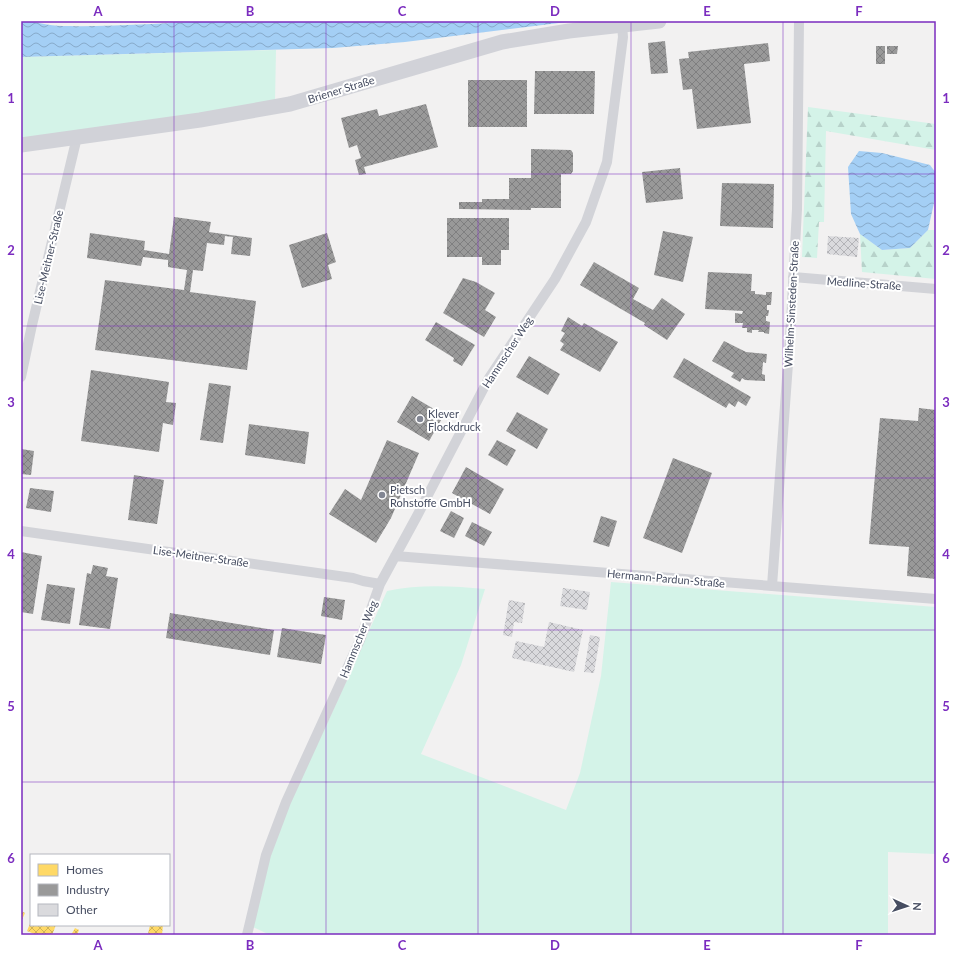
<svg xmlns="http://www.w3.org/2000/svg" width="957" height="956" viewBox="0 0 957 956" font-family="Lato,sans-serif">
	<defs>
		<pattern id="forest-firs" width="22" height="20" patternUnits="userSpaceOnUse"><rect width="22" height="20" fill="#d4f3e8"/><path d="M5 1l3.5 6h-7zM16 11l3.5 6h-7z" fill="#b7d2ca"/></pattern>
		<pattern id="water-waves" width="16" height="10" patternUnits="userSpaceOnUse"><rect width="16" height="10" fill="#a4cff5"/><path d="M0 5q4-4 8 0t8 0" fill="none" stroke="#87aaca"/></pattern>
		<pattern id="homes-cross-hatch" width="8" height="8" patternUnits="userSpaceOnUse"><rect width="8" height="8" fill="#ffd966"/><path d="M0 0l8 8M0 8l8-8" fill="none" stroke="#d0b257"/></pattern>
		<pattern id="industry-cross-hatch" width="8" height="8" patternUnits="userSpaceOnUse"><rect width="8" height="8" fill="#999"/><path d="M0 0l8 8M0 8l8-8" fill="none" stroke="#7f7f80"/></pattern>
		<pattern id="building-cross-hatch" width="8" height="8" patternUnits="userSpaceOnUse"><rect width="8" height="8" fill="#dadadd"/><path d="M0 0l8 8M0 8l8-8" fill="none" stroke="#b3b3b7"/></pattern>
	</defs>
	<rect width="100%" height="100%" fill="#f2f1f1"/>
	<path fill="#d4f3e8" d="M276,50L275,102L21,140V57Z
		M611,582L936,607V854L888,852V935H270L253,927L257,905L262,893L267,865L295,790L326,726L387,591C419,584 453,586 485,589L461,665L421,754L566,810L580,773L601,676Z"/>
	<path fill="url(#forest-firs)" d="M808,107L936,124V150L826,131L824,222H819L817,258L802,257Z
		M928,230H936V279L862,272L860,234L882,250L910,248Z"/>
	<path fill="url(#water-waves)" d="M21,21C35,21 48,26 63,26C117,27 172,22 226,21C342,19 459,21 575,21L405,42L333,48L21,57Z
		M859,151L882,153L930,165L936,173V194L928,230L910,248L882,250L860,234L851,214L848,167Z"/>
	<path fill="url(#homes-cross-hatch)" d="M21,911L25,913L21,922Z
		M31,921V925H56L52,935H37L27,931Z
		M150,925H163L162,935L148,934Z
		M75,928L79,930L77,935H71Z"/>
	<path fill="url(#industry-cross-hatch)" d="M665,41L668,73L651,74L648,43Z
		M768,43L770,61L744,64L751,123L697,129L692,89L683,90L679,59L689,58L688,52Z
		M876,46H885V64H876Z
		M887,46H898L897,54H887Z
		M535,71H595L594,114H534Z
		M468,80H527V127H468Z
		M426,104L438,147L364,167L366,174L359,175L355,160L361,158L357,145L349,148L341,118L377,109L379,116Z
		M531,149L571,150L573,153V171L571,174H561V208H531V210L459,209V202H482V199H509V178H531Z
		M680,168L683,199L646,203L642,172Z
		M722,183L774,184L773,228L720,226Z
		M174,217L211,222L209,232L252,238L250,256L231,254L233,237L225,236L224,245L207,243L203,271L193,270L190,292L256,301L247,370L95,350L105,280L184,290L187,270L168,267V260L143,257L141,266L87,258L90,233L145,241L144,250L169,254Z
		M447,218H509V250H501V265H482V257H447Z
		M663,231L693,237L683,282L654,275Z
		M327,233L336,262L328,265L332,279L302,288L289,245Z
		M594,262L639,288L633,299L653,310L662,298L685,314L667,340L644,325L645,323L580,285Z
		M708,272L752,274L751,291H755V294L766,295V292H772L771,305H767V310H769L768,316H766V321L770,322L769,334L764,333V332H758L759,330H752V333L747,332V328H742L743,323H735V313L742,314L743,311L705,309Z
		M463,278L476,282L495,293L485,310L496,317L484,337L443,313Z
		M568,317L582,326L584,323L618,342L600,372L560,350L564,344L560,341L565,333L561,331Z
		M436,322L475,345L462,366L453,361L454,358L425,340Z
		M724,341L746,352L767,354L766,363L763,362L762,374L765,375V381L745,380L742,378L740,382L731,377L734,373L712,361Z
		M529,356L560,374L548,395L516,377Z
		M684,358L751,397L746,406L738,401L735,407L729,403L726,408L673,377Z
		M91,370L169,382L166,402L176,403L173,425L163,423L159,452L81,441Z
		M209,383L231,386L223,443L200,440Z
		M412,396L444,415L429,441L397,422Z
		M919,408L936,410V579L907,576L909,547L869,544L880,418L918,421Z
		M517,412L548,429L537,449L506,431Z
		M249,424L309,432L305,464L245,455Z
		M387,440L419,453L391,518L376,543L329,514L345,489L361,500Z
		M497,440L516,450L507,466L488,455Z
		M21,449L34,451L31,475L21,474Z
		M673,458L712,473L682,553L643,538Z
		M466,467L504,489L490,514L452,493Z
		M134,475L164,480L157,524L128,520Z
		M30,488L54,491L51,512L26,508Z
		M451,511L464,518L454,538L440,531Z
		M601,516L617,521L609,547L593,542Z
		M472,522L492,532L484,546L465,536Z
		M21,552L42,556L33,614L21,612Z
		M93,565L108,568L106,576L118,578L110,629L79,625L87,573L91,574Z
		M47,584L75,588L70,624L41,620Z
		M324,597L345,600L342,620L321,616Z
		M170,613L274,630L270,655L166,638Z
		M282,628L326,635L321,664L277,657Z"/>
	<path fill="url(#building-cross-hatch)" d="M828,236L859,238L857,257L827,254Z
		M563,588L590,592L587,610L560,606Z
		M509,600L525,603L522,623L514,622L512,637L503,635Z
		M549,622L583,630L574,672L512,658L516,641L544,647Z
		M590,635L600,637L594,673L584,672Z"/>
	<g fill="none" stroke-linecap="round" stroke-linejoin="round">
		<path stroke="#d2d3d8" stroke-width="10" d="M793,277L936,289
			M21,377L32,325L77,137
			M21,531L353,578L363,581L380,584
			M395,556L936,599
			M772,586L791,322L797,209L799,21
			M247,935L266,855L286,802L360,640L380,584L417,516L489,378L555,279L586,222L607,162L623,37L622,26"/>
		<path stroke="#d1d2d8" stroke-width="15" d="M21,145L200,120L290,104L502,42L569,31L659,21"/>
	</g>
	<path fill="none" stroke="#7b2cbf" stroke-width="1" stroke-opacity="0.55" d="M174,21V935M326,21V935M478,21V935M631,21V935M783,21V935M21,174H936M21,326H936M21,478H936M21,630H936M21,782H936"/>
	<g fill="#828693" stroke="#fff" stroke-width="1.5">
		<circle cx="420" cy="419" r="4"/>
		<circle cx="382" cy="495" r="4"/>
	</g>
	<g text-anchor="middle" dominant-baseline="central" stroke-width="4" stroke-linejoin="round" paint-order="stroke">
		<g font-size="11" fill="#464d61" stroke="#fff">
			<text transform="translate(341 89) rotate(-17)">Briener Straße</text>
			<text transform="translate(48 257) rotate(-77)">Lise-Meitner-Straße</text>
			<text transform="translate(864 283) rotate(4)">Medline-Straße</text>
			<text transform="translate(791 304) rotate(-87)">Wilhelm-Sinsteden-Straße</text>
			<text transform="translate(507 352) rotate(-57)">Hammscher Weg</text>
			<text transform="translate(201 556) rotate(8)">Lise-Meitner-Straße</text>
			<text transform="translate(666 578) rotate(5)">Hermann-Pardun-Straße</text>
			<text transform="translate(358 639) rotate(-68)">Hammscher Weg</text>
		</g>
		<g font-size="11" fill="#464d61" stroke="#fff" text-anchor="start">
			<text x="428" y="413">Klever<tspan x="428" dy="13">Flockdruck</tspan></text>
			<text x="390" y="489">Pietsch<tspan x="390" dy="13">Rohstoffe GmbH</tspan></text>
		</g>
	</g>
	<rect width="957" height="956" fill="none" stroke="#ffffff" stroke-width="44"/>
	<rect x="30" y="854" width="140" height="72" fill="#ffffff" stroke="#b5b8c0"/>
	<rect x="38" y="864" width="20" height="12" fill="#ffd966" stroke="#b5b8c0"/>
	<text x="66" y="874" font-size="12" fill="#464d61">Homes</text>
	<rect x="38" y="884" width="20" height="12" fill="#999999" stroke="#b5b8c0"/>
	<text x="66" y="894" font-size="12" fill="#464d61">Industry</text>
	<rect x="38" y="904" width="20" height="12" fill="#dadadd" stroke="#b5b8c0"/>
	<text x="66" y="914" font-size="12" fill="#464d61">Other</text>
	<g transform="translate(907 906) rotate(93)" stroke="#ffffff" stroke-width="3" paint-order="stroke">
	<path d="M0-3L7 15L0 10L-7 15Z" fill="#464d61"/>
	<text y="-6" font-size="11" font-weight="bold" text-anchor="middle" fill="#464d61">N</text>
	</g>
	<rect x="22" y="22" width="913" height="912" fill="none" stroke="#7b2cbf" stroke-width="1.5"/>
	<g font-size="13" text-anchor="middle" font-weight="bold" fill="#7b2cbf">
		<text x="98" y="16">A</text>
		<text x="250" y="16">B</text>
		<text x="402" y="16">C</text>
		<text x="555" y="16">D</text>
		<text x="707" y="16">E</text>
		<text x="859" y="16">F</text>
		<text x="11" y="103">1</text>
		<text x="946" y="103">1</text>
		<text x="11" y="255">2</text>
		<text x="946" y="255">2</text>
		<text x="11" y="407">3</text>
		<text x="946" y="407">3</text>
		<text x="11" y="559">4</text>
		<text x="946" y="559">4</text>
		<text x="11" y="711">5</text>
		<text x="946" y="711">5</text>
		<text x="11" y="863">6</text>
		<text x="946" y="863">6</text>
		<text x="98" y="950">A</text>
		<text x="250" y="950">B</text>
		<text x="402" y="950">C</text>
		<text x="555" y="950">D</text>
		<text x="707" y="950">E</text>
		<text x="859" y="950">F</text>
	</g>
</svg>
